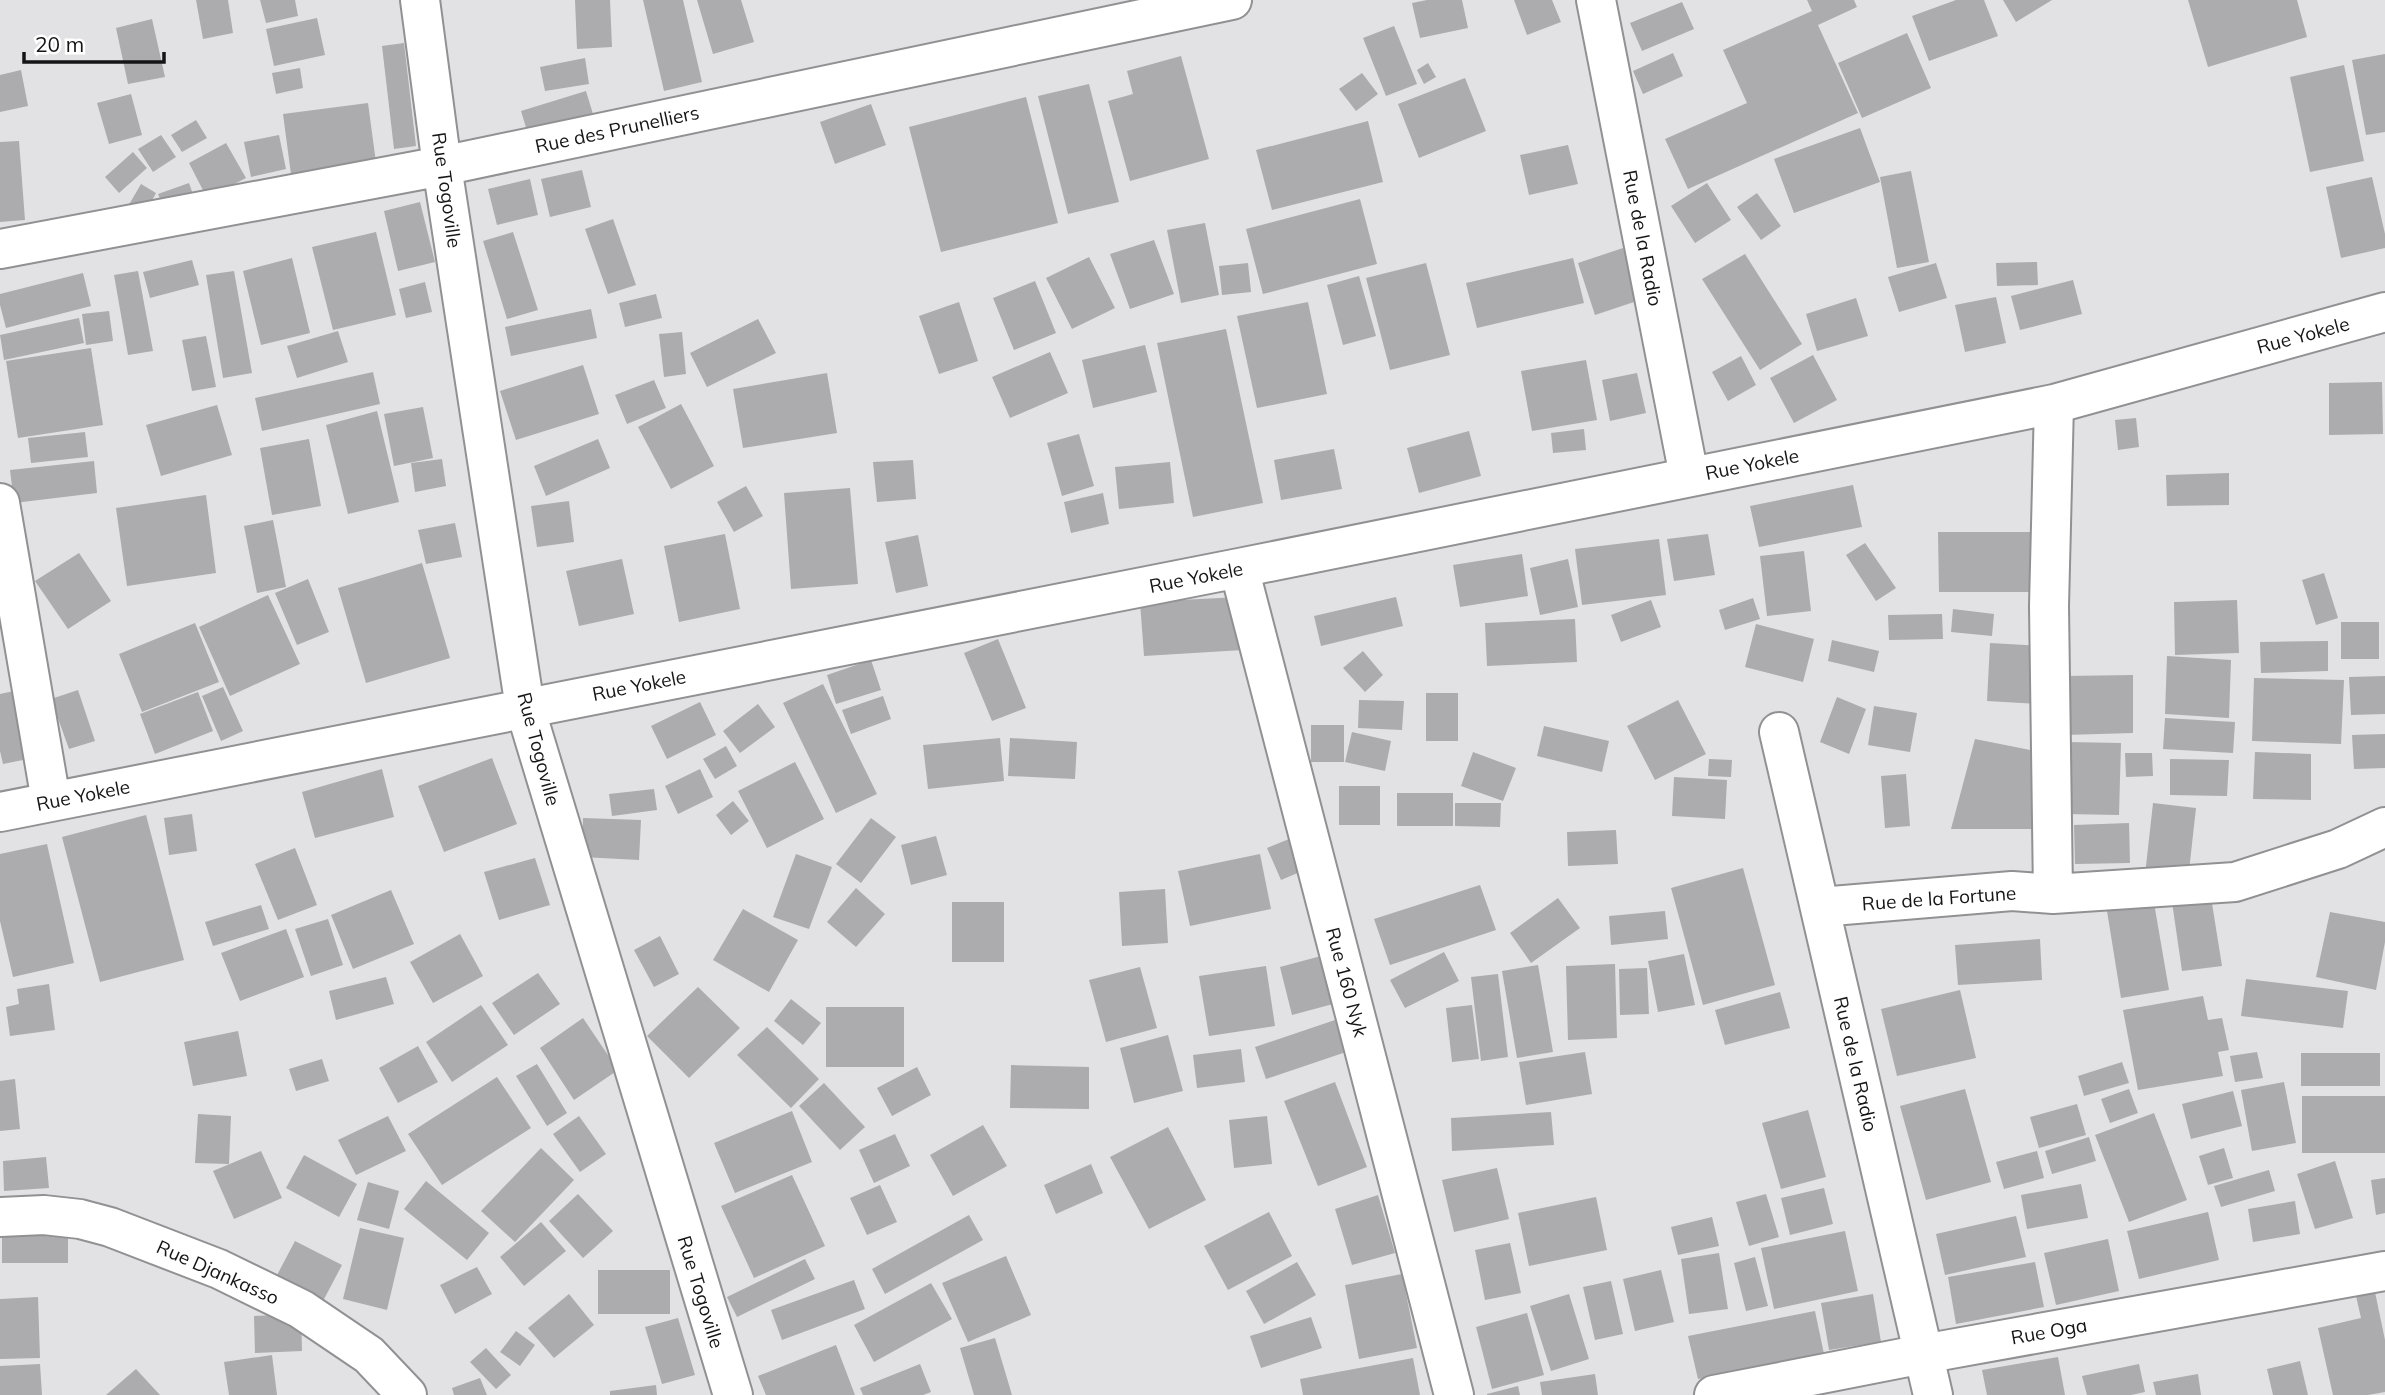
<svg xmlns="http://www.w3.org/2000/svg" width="2385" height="1395" viewBox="0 0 2385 1395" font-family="Mulish,sans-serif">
	<rect width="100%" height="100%" fill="#e2e2e4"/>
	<path fill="#acabad" d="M196,0H228L233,33L203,39Z
		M260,0H295L298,16L266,23Z
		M575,0H610L612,47L577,49Z
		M643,0H683L702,82L664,91Z
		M697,0H741L754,42L713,54Z
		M1427,0H1462L1468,28L1420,38L1412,3Z
		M1514,0H1552L1561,22L1527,35Z
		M1807,0H1854L1857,7L1818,25L1858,113L1688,189L1665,139L1747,103L1723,50L1812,11Z
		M1956,0H1984L1998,36L1929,61L1912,16Z
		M2003,0H2052L2016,22Z
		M2188,0H2297L2307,37L2208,67Z
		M1682,2L1694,29L1642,51L1630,23Z
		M317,18L325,55L274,66L266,29Z
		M152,19L165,77L128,84L116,28Z
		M1394,26L1417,84L1386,96L1363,38Z
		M1907,33L1931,88L1862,118L1838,63Z
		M404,43L416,146L394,149L382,46Z
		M1673,53L1683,76L1643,94L1633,71Z
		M2385,54V132L2366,135L2352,60Z
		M1181,56L1209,159L1130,181L1108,101L1133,94L1127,71Z
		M585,58L589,84L545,91L540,67Z
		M1428,63L1436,77L1424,84L1417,70Z
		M2344,65L2364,161L2310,172L2290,77Z
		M300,68L303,88L276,94L272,73Z
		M21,70L28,106L0,112V75Z
		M1362,73L1378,94L1356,111L1339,89Z
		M1465,78L1486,131L1419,158L1398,104Z
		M1089,84L1119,202L1068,214L1038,96Z
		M586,91L593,114L528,134L521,111Z
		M131,94L142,135L109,144L97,103Z
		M1026,97L1058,223L941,252L909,127Z
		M368,103L377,170L292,182L283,114Z
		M871,104L886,145L835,164L820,122Z
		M196,120L207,138L182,152L171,135Z
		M1368,121L1383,182L1272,210L1256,150Z
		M1860,128L1880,182L1794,213L1774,159Z
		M161,135L176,157L153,172L138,149Z
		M279,135L286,169L251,177L244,142Z
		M19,141L25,220L0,222V142Z
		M226,143L246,178L207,198L189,163Z
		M1568,145L1578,184L1529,195L1520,155Z
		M133,152L147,168L119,193L105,177Z
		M582,170L591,207L550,217L541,179Z
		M1911,171L1929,262L1897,268L1880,177Z
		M2372,177L2385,234V248L2341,258L2326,187Z
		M530,179L538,215L497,225L488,189Z
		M189,183L195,200L165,211L158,194Z
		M1707,183L1731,220L1695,243L1671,206Z
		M141,184L156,193L143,217L127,208Z
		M1757,193L1781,226L1761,240L1737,207Z
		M1360,199L1377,264L1263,294L1246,229Z
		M420,202L435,262L398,271L384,211Z
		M613,219L636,285L608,294L585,229Z
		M1205,223L1219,295L1181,303L1167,230Z
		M376,232L396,315L333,330L312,247Z
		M513,232L538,310L507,319L483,241Z
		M1154,240L1174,294L1130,309L1110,254Z
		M1623,248L1640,300L1595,315L1578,263Z
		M1745,254L1802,344L1760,370L1702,279Z
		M1089,257L1115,308L1072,329L1046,278Z
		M292,258L310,333L261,345L243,271Z
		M1573,258L1584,303L1477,328L1466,283Z
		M192,260L199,285L150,298L143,272Z
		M2037,262L2038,285L1997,286L1996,263Z
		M1248,263L1251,292L1222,295L1219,266Z
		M1426,263L1450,355L1390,370L1366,278Z
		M1936,263L1947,298L1899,312L1888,277Z
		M138,271L153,351L128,355L114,275Z
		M234,271L252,373L223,378L206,275Z
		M83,273L91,306L6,328L0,305V294Z
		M1359,276L1376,336L1343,345L1327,285Z
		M2073,280L2082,314L2020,330L2011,296Z
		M1035,281L1056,333L1014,350L993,298Z
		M425,282L432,312L406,318L399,289Z
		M656,294L662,318L625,327L619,303Z
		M1996,297L2006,343L1965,352L1955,305Z
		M1856,298L1868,336L1817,351L1806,314Z
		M959,302L978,361L939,374L919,316Z
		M1308,302L1327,394L1257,408L1237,316Z
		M591,309L597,338L511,356L505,327Z
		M109,311L113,341L86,345L82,314Z
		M79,318L84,343L4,360L0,335Z
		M758,319L776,353L707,387L690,353Z
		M1226,329L1263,503L1193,517L1157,343Z
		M338,331L348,362L297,378L287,346Z
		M682,332L686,374L664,377L659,334Z
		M206,336L216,387L192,391L182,340Z
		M1145,345L1157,392L1093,408L1082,360Z
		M91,348L103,425L18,438L6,361Z
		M1050,352L1068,393L1010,418L992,377Z
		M1813,355L1837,400L1794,423L1770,378Z
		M1741,356L1756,385L1728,401L1712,372Z
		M1586,360L1597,420L1532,431L1521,371Z
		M583,365L599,414L516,440L500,391Z
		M373,372L380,404L262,431L255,398Z
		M827,373L837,433L743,448L733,389Z
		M1637,373L1646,413L1610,421L1602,380Z
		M654,380L666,408L627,424L615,395Z
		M2382,382L2383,434L2329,435V383Z
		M681,404L714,466L671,489L638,427Z
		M217,405L232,455L161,476L146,425Z
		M423,407L433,458L394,466L384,414Z
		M377,411L399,502L348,514L326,425Z
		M2136,418L2139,447L2118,450L2115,420Z
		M1584,429L1586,450L1553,453L1551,433Z
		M1469,431L1481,476L1419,493L1407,448Z
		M85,432L88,457L31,463L28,438Z
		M1079,434L1094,486L1062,496L1047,443Z
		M309,439L321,506L272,515L260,448Z
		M598,439L610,468L546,496L534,466Z
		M1334,449L1342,489L1281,500L1274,460Z
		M442,459L446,486L415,492L411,463Z
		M913,460L916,499L877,502L873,462Z
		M94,461L97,493L14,503L10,470Z
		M1170,462L1174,503L1119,509L1115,467Z
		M2229,473V505L2167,506L2166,475Z
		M1853,485L1862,527L1759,547L1750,506Z
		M746,486L763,516L734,532L717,502Z
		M850,488L858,584L791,589L784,493Z
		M1103,493L1109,524L1071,533L1064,502Z
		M206,495L216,573L127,586L116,508Z
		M569,501L574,542L537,547L531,506Z
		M273,520L286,587L257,593L244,526Z
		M455,523L462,557L426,564L418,530Z
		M1938,532H2036L2037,592H1939Z
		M725,534L740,609L679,622L664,546Z
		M1708,534L1715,575L1674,581L1667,539Z
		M918,535L928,586L896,593L885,542Z
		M1659,539L1666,595L1582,605L1575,549Z
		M1865,543L1896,588L1876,601L1846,555Z
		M1804,551L1811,611L1767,616L1760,556Z
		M79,553L111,601L68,629L35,581Z
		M1522,554L1528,596L1460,607L1453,565Z
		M622,559L634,614L579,626L566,571Z
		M1568,559L1578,607L1540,615L1530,568Z
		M422,563L450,658L366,683L338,588Z
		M2324,573L2338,618L2316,625L2302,580Z
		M308,579L329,632L297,645L275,593Z
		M268,595L300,664L230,696L199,627Z
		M1240,597L1243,650L1144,656L1140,602Z
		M1396,597L1403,626L1321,646L1314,616Z
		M1753,598L1760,619L1725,630L1719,610Z
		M1651,600L1661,627L1621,642L1611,615Z
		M2237,600L2239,653L2175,655L2174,602Z
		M1953,609L1994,614L1992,636L1951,632Z
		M1942,614L1943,639L1889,640L1888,615Z
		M1575,619L1577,662L1487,666L1485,623Z
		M2341,622H2379V659H2341Z
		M195,623L219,682L142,712L119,654Z
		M1756,624L1814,639L1803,682L1745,667Z
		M998,639L1026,708L992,721L964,653Z
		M1832,640L1879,651L1874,672L1828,661Z
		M2328,641V671L2261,673L2260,642Z
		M1990,643L2041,646L2038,704L1987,701Z
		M1363,651L1383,675L1365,692L1343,668Z
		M2167,656L2231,660L2229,718L2165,714Z
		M871,660L881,690L836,704L827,675Z
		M2133,675V733L2065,735L2064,676Z
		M2385,676V714L2351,715L2349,677Z
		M2254,678L2344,680L2341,744L2252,741Z
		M823,684L877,794L836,813L783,703Z
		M223,687L243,731L221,741L202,696Z
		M78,690L95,741L69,749L51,699Z
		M14,691L28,759L3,764L0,751V694Z
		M198,692L213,731L155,754L140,714Z
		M1426,693H1458V741H1426Z
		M883,696L891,719L851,734L842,710Z
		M1837,697L1866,709L1849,754L1820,742Z
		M1359,700L1404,701L1402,730L1358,728Z
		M1678,700L1706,754L1655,780L1627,726Z
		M700,702L716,735L667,759L651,726Z
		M758,704L775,727L740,753L723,731Z
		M1874,706L1917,713L1910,752L1868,745Z
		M2165,718L2235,722L2233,753L2163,749Z
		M1311,725H1344V762H1311Z
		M1544,726L1609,741L1602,772L1537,756Z
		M1352,732L1391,741L1385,771L1345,762Z
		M2385,734V768L2354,769L2352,735Z
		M1000,738L1004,781L928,789L923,745Z
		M1010,738L1077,742L1075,779L1008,776Z
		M1975,739L2040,752L2037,829H1951Z
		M2066,742L2121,743L2119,815L2065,814Z
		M726,746L737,766L715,779L703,759Z
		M1473,752L1516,768L1503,801L1461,786Z
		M2255,752L2311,754V800L2253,799Z
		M2125,753H2152L2153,776L2126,777Z
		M492,758L517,824L444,852L418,786Z
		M1709,759L1732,760L1731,777L1708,776Z
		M2170,759L2229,760L2227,796L2170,795Z
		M795,762L824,819L767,848L738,791Z
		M382,769L394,817L315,838L302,792Z
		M700,769L713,797L678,814L665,786Z
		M1906,774L1910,826L1885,828L1881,776Z
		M1674,777L1727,780L1725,819L1672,816Z
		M1339,786H1380V825H1339Z
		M654,789L657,810L612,816L609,794Z
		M1397,793H1453V826H1397Z
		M733,801L749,821L731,835L716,815Z
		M1455,803H1501L1500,827L1455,826Z
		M2153,803L2196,808L2188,880L2145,875Z
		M192,814L197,851L169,855L164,818Z
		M146,815L184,960L100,982L62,837Z
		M583,818L641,820L639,860L582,857Z
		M871,818L896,837L861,883L836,864Z
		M2129,823L2130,863L2075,864L2074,825Z
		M1616,830L1618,864L1568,866L1567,832Z
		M936,836L947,875L911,885L901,845Z
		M1294,837L1307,869L1281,880L1267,848Z
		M47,844L74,963L13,977L0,921V854Z
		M295,848L317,905L278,920L255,864Z
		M796,854L832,867L809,929L773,917Z
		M1260,854L1271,909L1190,926L1178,871Z
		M535,858L550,905L499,920L484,872Z
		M1743,868L1775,985L1703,1005L1671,888Z
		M1480,885L1496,930L1390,965L1374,919Z
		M856,888L885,914L856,947L827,922Z
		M1165,889L1168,943L1122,946L1119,892Z
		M391,890L414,944L353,969L331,915Z
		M2211,897L2222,966L2182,971L2172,902Z
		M1558,898L1580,928L1531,963L1510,933Z
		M952,902H1004V962H952Z
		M2154,903L2169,990L2121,998L2107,911Z
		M261,905L269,929L213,946L205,922Z
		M743,909L798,940L769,992L713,960Z
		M1665,911L1668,939L1611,945L1609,916Z
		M2330,912L2385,922V942L2376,990L2316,977Z
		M328,919L343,965L311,976L295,929Z
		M286,929L304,977L240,1001L221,953Z
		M460,934L483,976L433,1003L410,962Z
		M660,936L679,974L654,987L634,950Z
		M2040,939L2042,980L1958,985L1955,945Z
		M1444,952L1459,981L1405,1008L1390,980Z
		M1684,954L1695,1005L1658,1012L1648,961Z
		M1321,956L1333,1004L1292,1015L1280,967Z
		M1615,964L1617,1038L1568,1040L1566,966Z
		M1538,965L1553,1052L1517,1058L1502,971Z
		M1266,966L1275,1026L1209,1036L1199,976Z
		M1140,967L1157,1028L1106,1042L1089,980Z
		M1647,968L1649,1014L1620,1015L1619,969Z
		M538,973L560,1004L514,1035L492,1003Z
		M1498,974L1508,1057L1481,1061L1471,977Z
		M386,977L394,1004L336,1020L329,991Z
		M2246,979L2348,991L2343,1028L2241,1016Z
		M49,984L55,1030L10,1036L6,1007L19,1004L17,989Z
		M698,987L740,1028L689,1078L647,1036Z
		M1960,990L1976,1058L1897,1076L1881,1009Z
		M1780,992L1790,1028L1725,1045L1715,1010Z
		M2203,996L2208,1020L2222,1018L2229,1050L2218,1052L2223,1076L2138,1090L2123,1010Z
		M791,999L821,1023L803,1045L774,1021Z
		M481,1005L508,1045L452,1082L426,1042Z
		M1472,1005L1479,1059L1452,1062L1446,1008Z
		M826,1007H904V1067H826Z
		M583,1018L618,1070L574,1100L540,1048Z
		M1335,1020L1346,1052L1266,1079L1255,1047Z
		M767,1027L819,1079L791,1108L737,1055Z
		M238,1031L247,1076L193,1086L184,1042Z
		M1168,1035L1183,1091L1134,1103L1120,1048Z
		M418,1046L438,1082L398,1103L379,1068Z
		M1241,1049L1245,1082L1197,1088L1193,1055Z
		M1585,1052L1592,1094L1526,1105L1519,1062Z
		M2257,1052L2263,1078L2235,1082L2230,1056Z
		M2301,1053H2380V1086H2301Z
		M322,1059L329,1081L296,1091L289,1069Z
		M2122,1062L2129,1083L2084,1096L2078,1076Z
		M537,1064L567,1113L547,1126L516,1076Z
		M1011,1065L1089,1067V1109L1010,1108Z
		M917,1067L931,1095L892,1116L877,1088Z
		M497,1077L531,1128L442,1185L408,1134Z
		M15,1079L20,1129L0,1131V1081Z
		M1335,1082L1367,1167L1318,1186L1284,1101Z
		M2284,1082L2296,1143L2252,1151L2241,1090Z
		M824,1083L865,1127L840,1150L799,1106Z
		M1965,1089L1991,1182L1926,1200L1900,1106Z
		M2129,1089L2138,1113L2110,1123L2101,1099Z
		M2233,1091L2242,1126L2191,1139L2182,1104Z
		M2302,1096H2385V1153H2302Z
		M2077,1104L2086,1135L2039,1148L2030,1117Z
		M1808,1110L1826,1177L1781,1189L1762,1123Z
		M792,1111L812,1162L735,1193L714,1143Z
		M1551,1112L1554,1145L1452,1151L1451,1118Z
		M2154,1113L2187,1200L2129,1222L2095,1135Z
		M198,1114L231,1116L229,1164L195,1163Z
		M388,1116L406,1151L356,1175L338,1140Z
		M579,1116L606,1154L580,1172L553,1134Z
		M1267,1116L1272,1164L1234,1168L1229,1120Z
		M983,1125L1007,1166L953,1196L930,1155Z
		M1168,1127L1206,1200L1149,1229L1110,1157Z
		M895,1134L910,1166L874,1183L859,1150Z
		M2089,1137L2096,1161L2052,1174L2045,1151Z
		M541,1148L574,1180L515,1242L481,1211Z
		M2224,1148L2233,1178L2208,1185L2199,1156Z
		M261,1151L282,1198L234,1219L213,1171Z
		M2037,1151L2044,1178L2004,1189L1996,1162Z
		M304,1155L357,1184L339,1217L286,1188Z
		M46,1157L49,1188L4,1191L3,1161Z
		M2335,1161L2353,1218L2315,1229L2297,1174Z
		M1091,1164L1103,1193L1056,1214L1044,1185Z
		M1497,1168L1509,1219L1454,1232L1442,1180Z
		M2269,1170L2275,1191L2221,1207L2214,1186Z
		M792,1175L825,1246L754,1278L721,1206Z
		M2385,1178V1213L2376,1215L2371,1180Z
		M426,1181L489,1233L467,1260L404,1209Z
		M368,1182L399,1191L389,1229L357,1220Z
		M2081,1184L2088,1218L2027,1229L2021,1195Z
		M880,1185L897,1222L867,1235L850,1198Z
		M1824,1188L1833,1224L1790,1235L1781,1198Z
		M578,1194L613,1231L583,1258L549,1221Z
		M1766,1194L1779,1237L1749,1246L1736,1202Z
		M1378,1195L1395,1253L1352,1265L1335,1209Z
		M1596,1197L1607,1250L1529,1266L1518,1213Z
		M2295,1201L2300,1234L2253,1242L2248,1209Z
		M1269,1212L1292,1256L1228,1290L1204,1246Z
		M2208,1212L2219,1260L2139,1279L2127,1231Z
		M969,1215L983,1240L885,1294L872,1269Z
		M2016,1216L2026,1257L1945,1275L1936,1234Z
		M1712,1217L1719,1246L1678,1255L1671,1227Z
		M541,1222L566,1251L524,1286L500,1257Z
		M360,1228L404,1238L387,1310L343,1299Z
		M2,1231H68V1263H2Z
		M1845,1231L1858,1291L1774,1309L1761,1248Z
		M2108,1239L2119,1291L2056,1305L2044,1253Z
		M295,1241L342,1265L323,1301L276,1277Z
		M1510,1243L1521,1293L1485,1300L1475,1250Z
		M1719,1253L1728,1309L1689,1314L1681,1259Z
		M1006,1256L1031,1315L968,1342L942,1283Z
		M1755,1257L1768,1306L1746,1311L1734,1263Z
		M805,1259L815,1279L737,1317L727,1297Z
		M1297,1262L1316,1295L1264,1324L1246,1291Z
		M2035,1262L2044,1307L1956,1324L1948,1277Z
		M477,1267L492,1294L455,1314L440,1285Z
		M598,1270H670V1314H598Z
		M1661,1270L1674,1322L1635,1331L1623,1279Z
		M1402,1274L1417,1348L1359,1359L1345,1285Z
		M854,1280L865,1309L782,1340L771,1310Z
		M1611,1281L1623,1334L1595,1340L1583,1287Z
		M931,1283L952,1319L874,1362L854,1325Z
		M2375,1292L2385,1340V1392L2368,1395H2333L2318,1328L2361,1318L2356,1296Z
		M569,1294L594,1325L554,1358L528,1328Z
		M1569,1294L1589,1359L1551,1371L1530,1306Z
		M1873,1294L1881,1342L1829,1350L1821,1303Z
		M38,1297L40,1358L0,1359V1299Z
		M1815,1311L1824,1354L1698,1379L1688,1336Z
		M1527,1313L1544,1375L1492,1389L1476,1327Z
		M301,1314L302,1351L255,1353L254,1316Z
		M1311,1317L1322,1348L1261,1368L1250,1336Z
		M678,1318L695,1375L662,1384L645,1327Z
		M516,1331L535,1345L520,1366L500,1352Z
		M995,1338L1012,1395H974L960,1348Z
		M836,1345L855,1395H766L758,1376Z
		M486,1348L511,1375L496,1389L470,1362Z
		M272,1355L277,1395H229L224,1362Z
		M2058,1357L2065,1395H1987L1982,1370Z
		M1413,1358L1420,1395H1303L1300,1379Z
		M2300,1361L2308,1395H2273L2267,1369Z
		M40,1364L42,1395H0V1366Z
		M920,1364L931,1392L923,1395H863L860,1388Z
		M2139,1364L2145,1392L2131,1395H2087L2082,1376Z
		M136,1369L160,1395H106Z
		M1595,1374L1598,1395H1542L1540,1382Z
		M2198,1374L2201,1395H2156L2153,1382Z
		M480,1378L487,1395H454L452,1388Z
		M656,1385L657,1395H610V1391Z
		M1518,1386L1520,1395H1487V1394Z"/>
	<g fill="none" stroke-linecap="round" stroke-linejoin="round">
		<defs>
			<path id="minor" d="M420,0L442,166L525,708L733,1395
				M1596,0L1689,476
				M0,249L442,166L1232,0
				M0,503L51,801
				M1239,568L1454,1395
				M1779,732L1933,1395
				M0,812L1239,568L2054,404L2385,312
				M2053,894L2235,882L2338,849L2385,827
				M1820,907L2012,891L2053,894L2049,606L2054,404
				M0,1217L44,1215L80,1219L110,1227L219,1269L301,1309L369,1355L407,1395
				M1714,1395L1923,1354L2385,1271"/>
		</defs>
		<use href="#minor" stroke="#919193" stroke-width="42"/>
		<use href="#minor" stroke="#fff" stroke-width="38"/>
	</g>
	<g text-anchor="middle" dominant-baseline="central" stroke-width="5" stroke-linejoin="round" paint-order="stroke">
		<g font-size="19" fill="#151516" stroke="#fff">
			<text transform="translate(617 129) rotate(-12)">Rue des Prunelliers</text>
			<text transform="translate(447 190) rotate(82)">Rue Togoville</text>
			<text transform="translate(1643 238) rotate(79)">Rue de la Radio</text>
			<text transform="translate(2303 335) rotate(-15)">Rue Yokele</text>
			<text transform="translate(1752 464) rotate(-11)">Rue Yokele</text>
			<text transform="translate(1196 577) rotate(-11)">Rue Yokele</text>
			<text transform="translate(639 685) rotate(-11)">Rue Yokele</text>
			<text transform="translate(539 749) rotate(75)">Rue Togoville</text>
			<text transform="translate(83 795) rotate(-11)">Rue Yokele</text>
			<text transform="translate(1939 898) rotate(-4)">Rue de la Fortune</text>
			<text transform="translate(1347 982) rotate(75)">Rue 160 Nyk</text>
			<text transform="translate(1856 1064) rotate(77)">Rue de la Radio</text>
			<text transform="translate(218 1272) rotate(24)">Rue Djankasso</text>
			<text transform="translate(701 1292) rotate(73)">Rue Togoville</text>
			<text transform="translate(2049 1331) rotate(-10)">Rue Oga</text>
		</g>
	</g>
	<path d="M24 52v10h140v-10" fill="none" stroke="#151516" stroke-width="3.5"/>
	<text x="35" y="52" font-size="21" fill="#151516" stroke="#ffffff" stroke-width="5" paint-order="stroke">20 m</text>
</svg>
